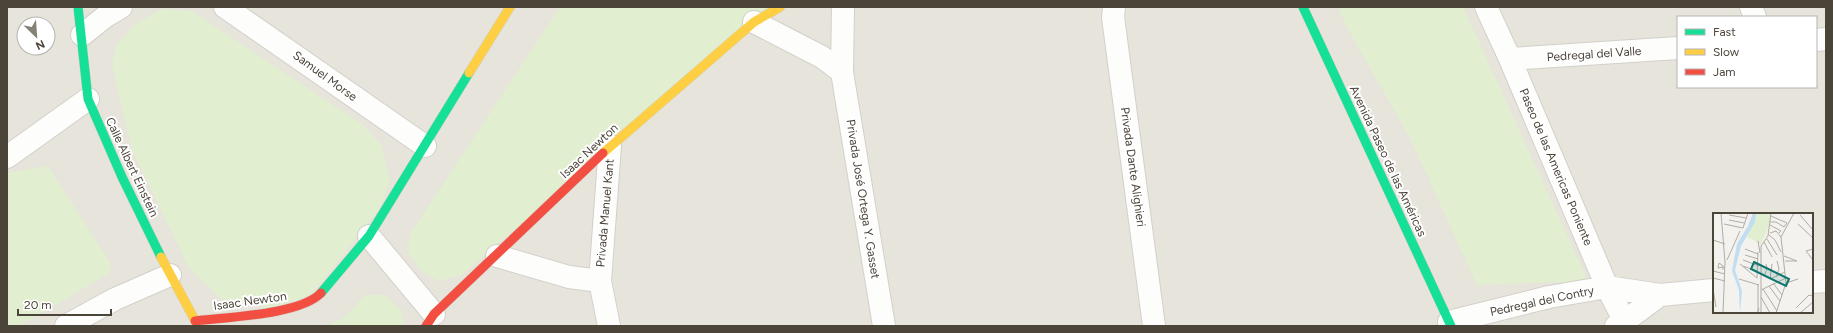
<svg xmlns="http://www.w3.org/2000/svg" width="1833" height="333" viewBox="0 0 1833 333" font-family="Figtree,sans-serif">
	<rect width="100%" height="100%" fill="#f4f2ee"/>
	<path fill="#e7e4dc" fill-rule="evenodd" d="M7,7H1826V326H7ZM1678,17H1816V87H1678ZM24,24H48V48H24ZM1714,214H1812V312H1714Z"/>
	<path fill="#e1eecf" d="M560,7H771L462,275L438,281L421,271L408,252L410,234Z
		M1338,7H1463L1588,281L1477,285L1410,138L1345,24Z
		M161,9L192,11L363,125L381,145L390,180L380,208L310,296L268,308L221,299L189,268L132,150L112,65L116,46L134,25Z
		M48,166L111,264L108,274L19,326H7V173Z
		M365,295H385L401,310L405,326H328L346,316Z"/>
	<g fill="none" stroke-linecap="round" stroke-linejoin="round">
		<defs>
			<path id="street" d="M225,7L425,146
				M843,7L842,72L884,326
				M1114,7L1113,17L1154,326
				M1486,7L1510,59L1607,287L1627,326
				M1751,7L1755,17
				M754,22L822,57L842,72
				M82,35L106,16L121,7
				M1816,40L1826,39
				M1510,59L1678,48
				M7,157L88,99
				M369,236L434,314
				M497,256L569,277L600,281
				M1812,282L1826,281
				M1449,322L1549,297L1607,287L1660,295L1714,290
				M66,326L115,299L170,275
				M609,326L600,281L610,146
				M1616,326L1625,321L1660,295"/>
			<path id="fast" d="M78,7L88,99L122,177L161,257
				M1303,7L1451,326
				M321,293L369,236L469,73"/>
			<path id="slow" d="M469,73L510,7
				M603,153L754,22L780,7
				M161,257L198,326"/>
			<path id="jam" d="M195,321C226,317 300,315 321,293
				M426,326L434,314L603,153"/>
		</defs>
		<use href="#street" stroke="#d2d0cb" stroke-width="24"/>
		<use href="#fast" stroke="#d3cfc5" stroke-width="10"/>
		<use href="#slow" stroke="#d3cfc5" stroke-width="10"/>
		<use href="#jam" stroke="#d3cfc5" stroke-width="10"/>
		<use href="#street" stroke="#fdfdfc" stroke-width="22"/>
		<use href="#fast" stroke="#16e098" stroke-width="9"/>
		<use href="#slow" stroke="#ffcf43" stroke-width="9"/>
		<use href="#jam" stroke="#f24e42" stroke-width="9"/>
	</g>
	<g text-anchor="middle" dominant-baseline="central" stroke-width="4" stroke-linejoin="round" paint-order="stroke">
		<g font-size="12" fill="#4b4439" stroke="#fff">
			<text transform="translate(1594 54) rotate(-4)">Pedregal del Valle</text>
			<text transform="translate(325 76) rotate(36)">Samuel Morse</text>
			<text transform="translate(589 151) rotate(-43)">Isaac Newton</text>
			<text transform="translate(1388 161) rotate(65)">Avenida Paseo de las Américas</text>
			<text transform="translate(132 167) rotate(65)">Calle Albert Einstein</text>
			<text transform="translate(1133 167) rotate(82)">Privada Dante Alighieri</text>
			<text transform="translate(1556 167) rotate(67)">Paseo de las Americas Poniente</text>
			<text transform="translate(863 199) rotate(81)">Privada José Ortega Y. Gasset</text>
			<text transform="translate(605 213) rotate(-85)">Privada Manuel Kant</text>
			<text transform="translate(250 301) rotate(-8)">Isaac Newton</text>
			<text transform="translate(1542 301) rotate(-12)">Pedregal del Contry</text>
		</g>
	</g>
	<g transform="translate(1713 213)">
		<rect width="100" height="100" fill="#f4f2ee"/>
		<path d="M43,0H58L55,16L48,31L34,24Z" fill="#e1eecf"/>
		<path d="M40,0H43L42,9L28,33L22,57L29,78L27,100L26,77L19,58L24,31L35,13Z" fill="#c0ddf1"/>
		<path fill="none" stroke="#b0aca6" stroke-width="1" d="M8,0L12,49L10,100M16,2L33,5M87,2L100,17M16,7L31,10M57,9H63L71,14L74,10L58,3M11,11L30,15L35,0M85,11L100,25M57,12L68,18L66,20M57,20L63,18L68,24M56,22L62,27L68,39M54,26L64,42M0,27L12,31M45,28L47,40M51,29L59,44M32,36L45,41M100,36L93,38L100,47M32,42L45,46M71,43L84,48H72M14,47L27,18M30,47L46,53M27,51L44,65M30,53L44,58M10,57V54L9,52L6,50L5,55L10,54H12M0,58L12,61M48,61L57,66L72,59M51,64L54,55L53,51M63,64L66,56L64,48M0,65L12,68M44,65L45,39M26,66L46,72M57,66L59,51M60,70L69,82M73,70L85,66M45,71V99L46,95M56,73L67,88M0,76L3,94M50,76L64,98M48,77L73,65M48,84L57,100M83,95L96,82L100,83M48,100V33L55,23L58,0M63,100L73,70L68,24L81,0M87,100L100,89"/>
		<path fill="#0f766e" fill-opacity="0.15" stroke="#0f766e" stroke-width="2" d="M41,49L76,66L73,73L38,56Z"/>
		<rect width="100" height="100" fill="none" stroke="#4b4439" stroke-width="2"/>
	</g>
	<rect width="1833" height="333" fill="none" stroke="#4b4439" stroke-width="16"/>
	<rect x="1677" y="16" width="140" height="72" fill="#ffffff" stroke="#b7b4b0"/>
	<rect x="1685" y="29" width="20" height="6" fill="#16e098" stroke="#b7b4b0"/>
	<text x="1713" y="36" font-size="12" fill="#4b4439">Fast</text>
	<rect x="1685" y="49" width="20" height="6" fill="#ffcf43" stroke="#b7b4b0"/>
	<text x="1713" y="56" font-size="12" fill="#4b4439">Slow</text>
	<rect x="1685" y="69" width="20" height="6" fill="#f24e42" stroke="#b7b4b0"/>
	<text x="1713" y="76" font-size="12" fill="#4b4439">Jam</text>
	<g transform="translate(36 36) rotate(155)"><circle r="19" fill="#ffffff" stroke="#b7b4b0"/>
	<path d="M0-3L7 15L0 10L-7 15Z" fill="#868178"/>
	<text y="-6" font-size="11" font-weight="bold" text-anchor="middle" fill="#4b4439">N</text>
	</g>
	<path d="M18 309v6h93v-6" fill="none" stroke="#4b4439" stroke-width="2"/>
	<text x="24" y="309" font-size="12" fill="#4b4439" stroke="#ffffff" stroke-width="3" paint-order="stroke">20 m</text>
</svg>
